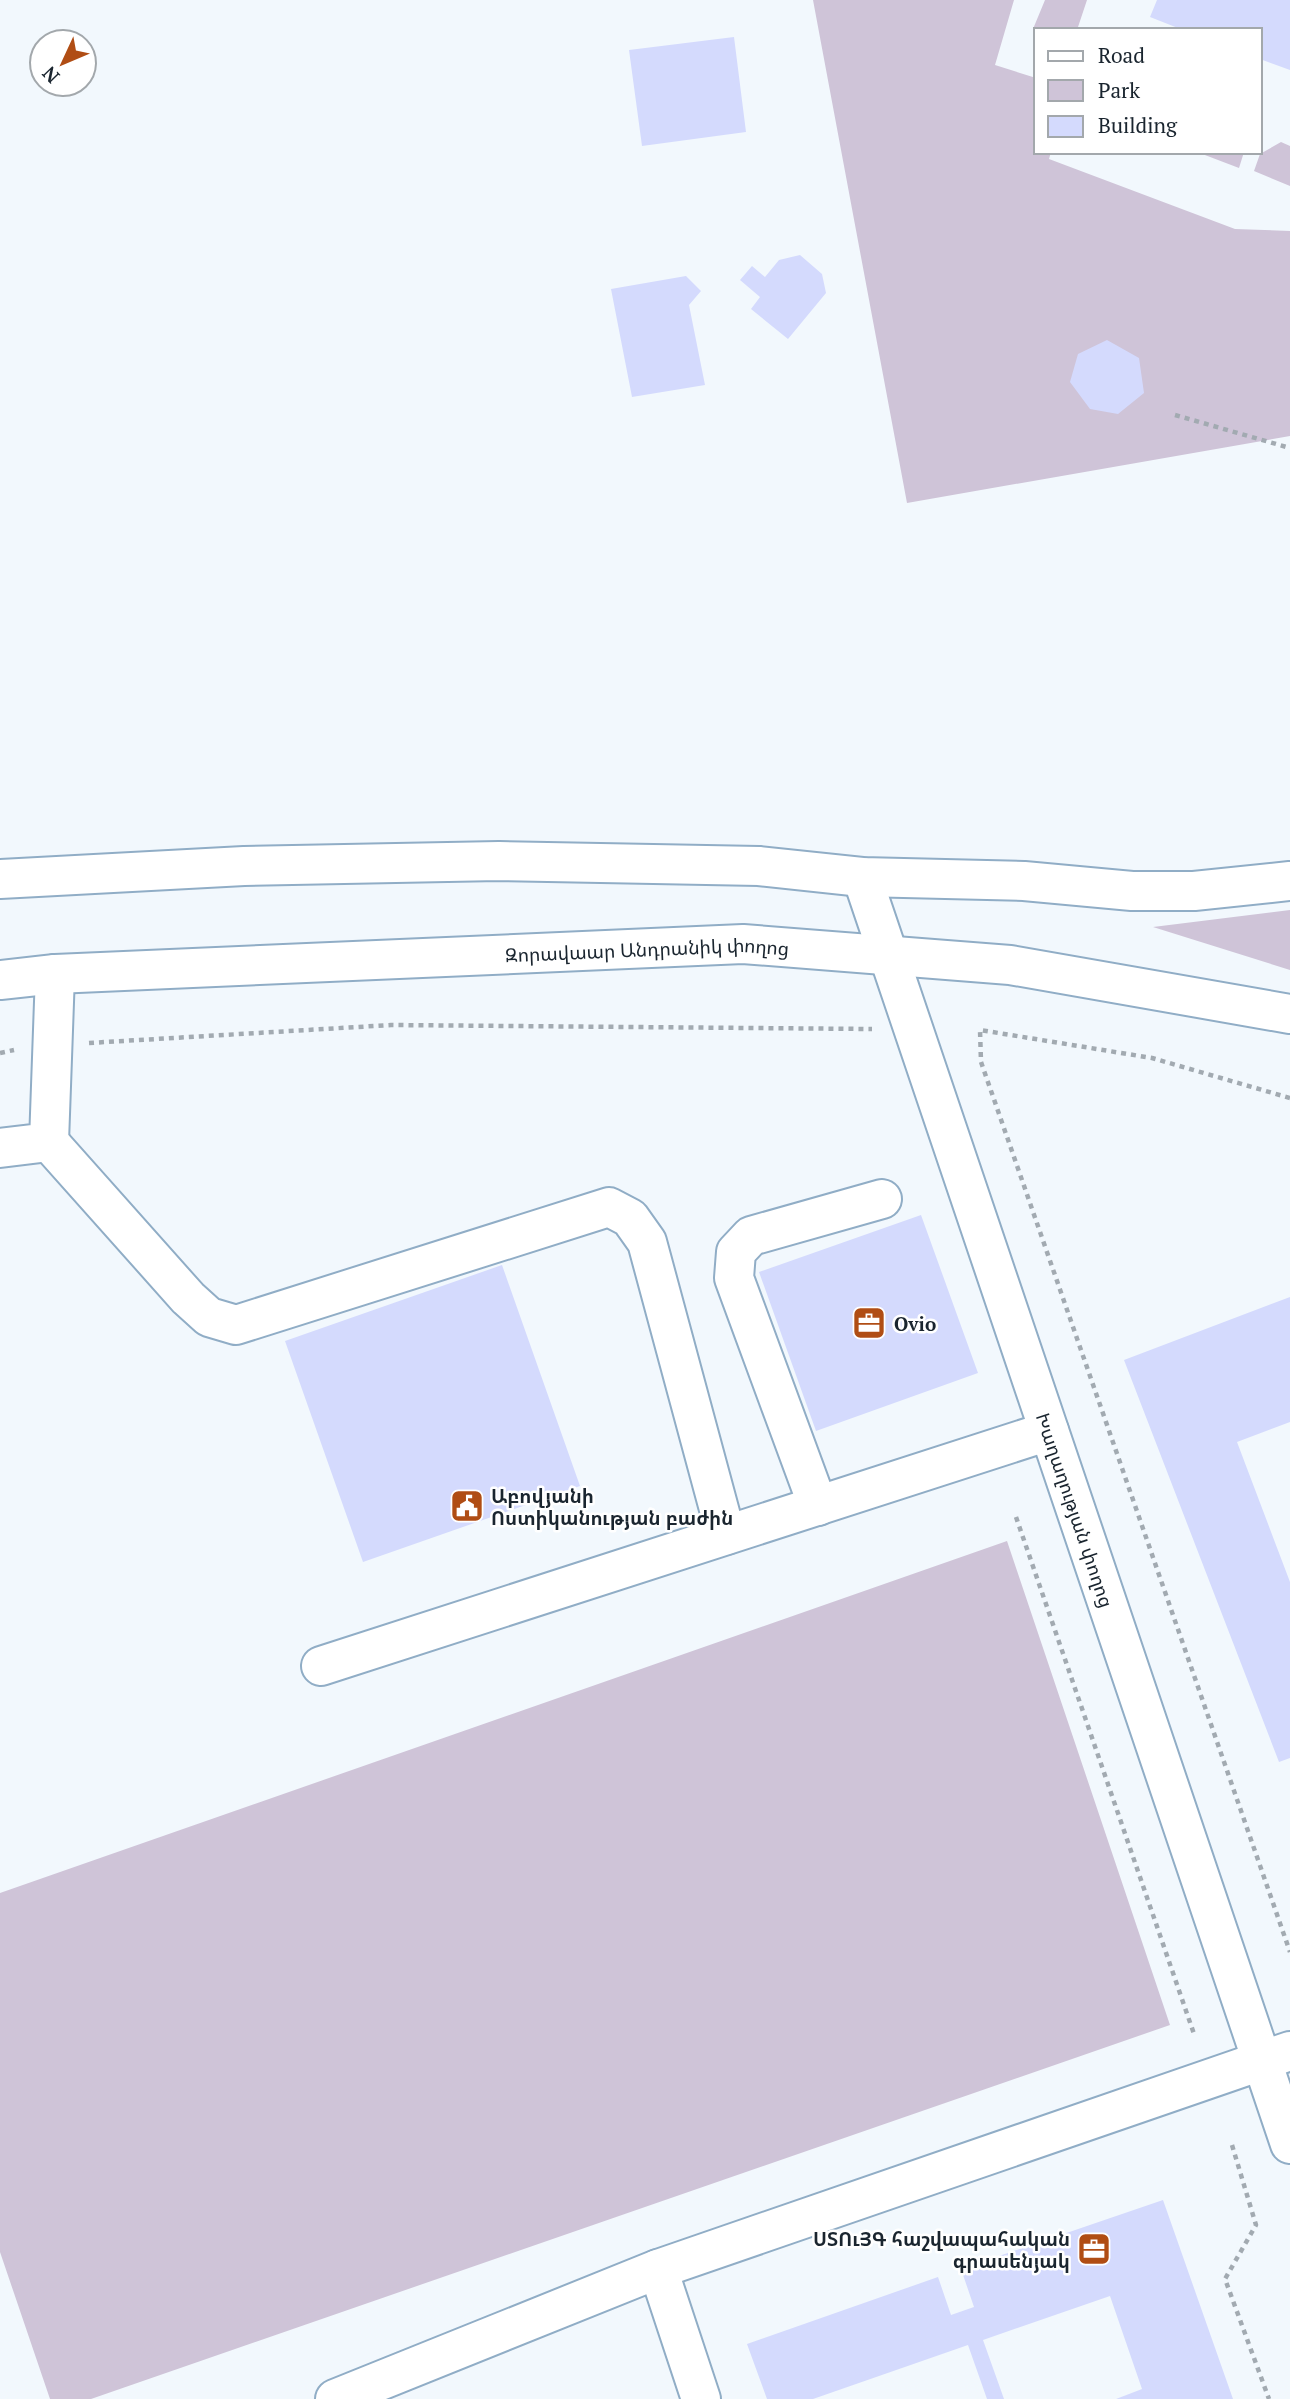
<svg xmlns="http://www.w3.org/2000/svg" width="1290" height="2399" viewBox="0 0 1290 2399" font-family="'PT Serif','Noto Sans Armenian',serif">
	<rect width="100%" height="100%" fill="#f2f8fd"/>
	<path fill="#cfc4d8" d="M813,0H1014L995,65L1036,78V152H1051L1049,159L1235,229L1290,231V436L907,503Z
		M1045,0H1087L1077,30L1033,29Z
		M1281,142L1290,146V186L1254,171L1260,154Z
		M1197,152H1244L1239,168Z
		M1290,910V970L1153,927Z
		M1007,1541L1170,2025L91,2399H50L0,2252V1893Z"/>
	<path fill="#d4dafd" d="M1157,0H1290V70L1260,59V30H1183L1150,17Z
		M734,37L746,132L642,146L629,50Z
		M800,255L822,274L826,293L788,339L751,309L760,297L740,280L752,266L765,277L779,260Z
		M686,276L701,291L689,305L705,385L632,397L611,289Z
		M1107,340L1139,358L1144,393L1118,414L1090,409L1070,382L1078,354Z
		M921,1215L978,1373L816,1431L759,1272Z
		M502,1265L580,1486L363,1562L285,1341Z
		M1290,1297V1422L1237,1442L1290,1582V1758L1279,1762L1124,1360Z
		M1163,2200L1233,2399H1116L1142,2389L1110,2296L983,2340L1004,2399H987L968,2345L813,2399H767L747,2344L938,2277L951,2315L974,2307L961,2269Z"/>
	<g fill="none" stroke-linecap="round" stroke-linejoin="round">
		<defs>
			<g id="minor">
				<path id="s1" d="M862,877L1290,2144"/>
				<path d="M0,879L244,866L499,861L759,866L862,877L1024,881L1132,891H1194L1290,881"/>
				<path id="s2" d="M0,980L55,974L743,944L1010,965L1290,1014"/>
				<path d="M49,1142L188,1298L209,1317L236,1325L609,1207L630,1218L647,1242L726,1535"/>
				<path d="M0,1148L49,1142L55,974"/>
				<path d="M818,1506L734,1278L736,1252L751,1236L882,1199"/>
				<path d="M321,1666L1049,1431"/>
				<path d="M658,2269L701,2399"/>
				<path d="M335,2399L658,2269L1290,2051"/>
			</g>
		</defs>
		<use href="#minor" stroke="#90adc6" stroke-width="42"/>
		<path stroke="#a2aab1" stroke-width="4.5" stroke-dasharray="5 5" stroke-linecap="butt" d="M1175,415L1290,448
			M89,1043L391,1025L872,1029
			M0,1053L14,1050
			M1290,1098L1152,1058L980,1030L981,1062L1290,1952
			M1016,1517L1194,2034
			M1232,2145L1256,2225L1225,2279L1269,2399"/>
		<use href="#minor" stroke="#fff" stroke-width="38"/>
	</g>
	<defs>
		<symbol id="office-square" viewBox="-11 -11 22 22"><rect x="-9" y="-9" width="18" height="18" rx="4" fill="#b04d14" stroke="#fff"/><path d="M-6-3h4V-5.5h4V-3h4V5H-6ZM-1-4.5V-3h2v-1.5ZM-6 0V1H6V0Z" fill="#fff"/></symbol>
		<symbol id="civic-square" viewBox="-11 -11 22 22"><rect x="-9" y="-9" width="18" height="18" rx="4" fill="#b04d14" stroke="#fff"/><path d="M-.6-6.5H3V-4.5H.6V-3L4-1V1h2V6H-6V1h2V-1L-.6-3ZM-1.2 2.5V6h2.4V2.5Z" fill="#fff"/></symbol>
	</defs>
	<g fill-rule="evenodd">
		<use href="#office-square" x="850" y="1304" width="38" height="38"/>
		<use href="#civic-square" x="448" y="1487" width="38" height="38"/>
		<use href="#office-square" x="1075" y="2230" width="38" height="38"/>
	</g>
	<g text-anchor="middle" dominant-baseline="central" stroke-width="5" stroke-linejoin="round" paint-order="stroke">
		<g font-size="19" fill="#1a252f" stroke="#fff">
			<text stroke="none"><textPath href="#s2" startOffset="648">Զորավաար Անդրանիկ փողոց</textPath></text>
			<text stroke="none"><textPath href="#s1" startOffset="668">Խաղաղության փողոց</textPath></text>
		</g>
		<g font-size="19" font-weight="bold" fill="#1a252f" stroke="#fff" text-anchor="start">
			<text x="894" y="1323">Ovio</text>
			<text x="491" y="1495">Աբովյանի<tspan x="491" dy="22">Ոստիկանության բաժին</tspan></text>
			<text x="1070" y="2238" text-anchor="end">ՍՏՈւՅԳ հաշվապահական<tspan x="1070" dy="22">գրասենյակ</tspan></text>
		</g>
	</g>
	<rect x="1034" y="28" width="228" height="126" fill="#ffffff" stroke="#a3a8ac" stroke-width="2"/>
	<rect x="1048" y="51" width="35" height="10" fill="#ffffff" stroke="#a3a8ac" stroke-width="2"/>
	<text x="1098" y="63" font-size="21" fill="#1a252f">Road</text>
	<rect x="1048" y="80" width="35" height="21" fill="#cfc4d8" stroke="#a3a8ac" stroke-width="2"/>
	<text x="1098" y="98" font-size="21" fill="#1a252f">Park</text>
	<rect x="1048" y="116" width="35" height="21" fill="#d4dafd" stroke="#a3a8ac" stroke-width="2"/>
	<text x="1098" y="133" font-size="21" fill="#1a252f">Building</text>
	<g transform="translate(63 63) rotate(226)"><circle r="33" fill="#ffffff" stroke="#a3a8ac" stroke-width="2"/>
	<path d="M0-5L12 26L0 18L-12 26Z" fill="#b04d14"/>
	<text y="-10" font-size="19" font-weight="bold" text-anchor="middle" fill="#1a252f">N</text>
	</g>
</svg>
